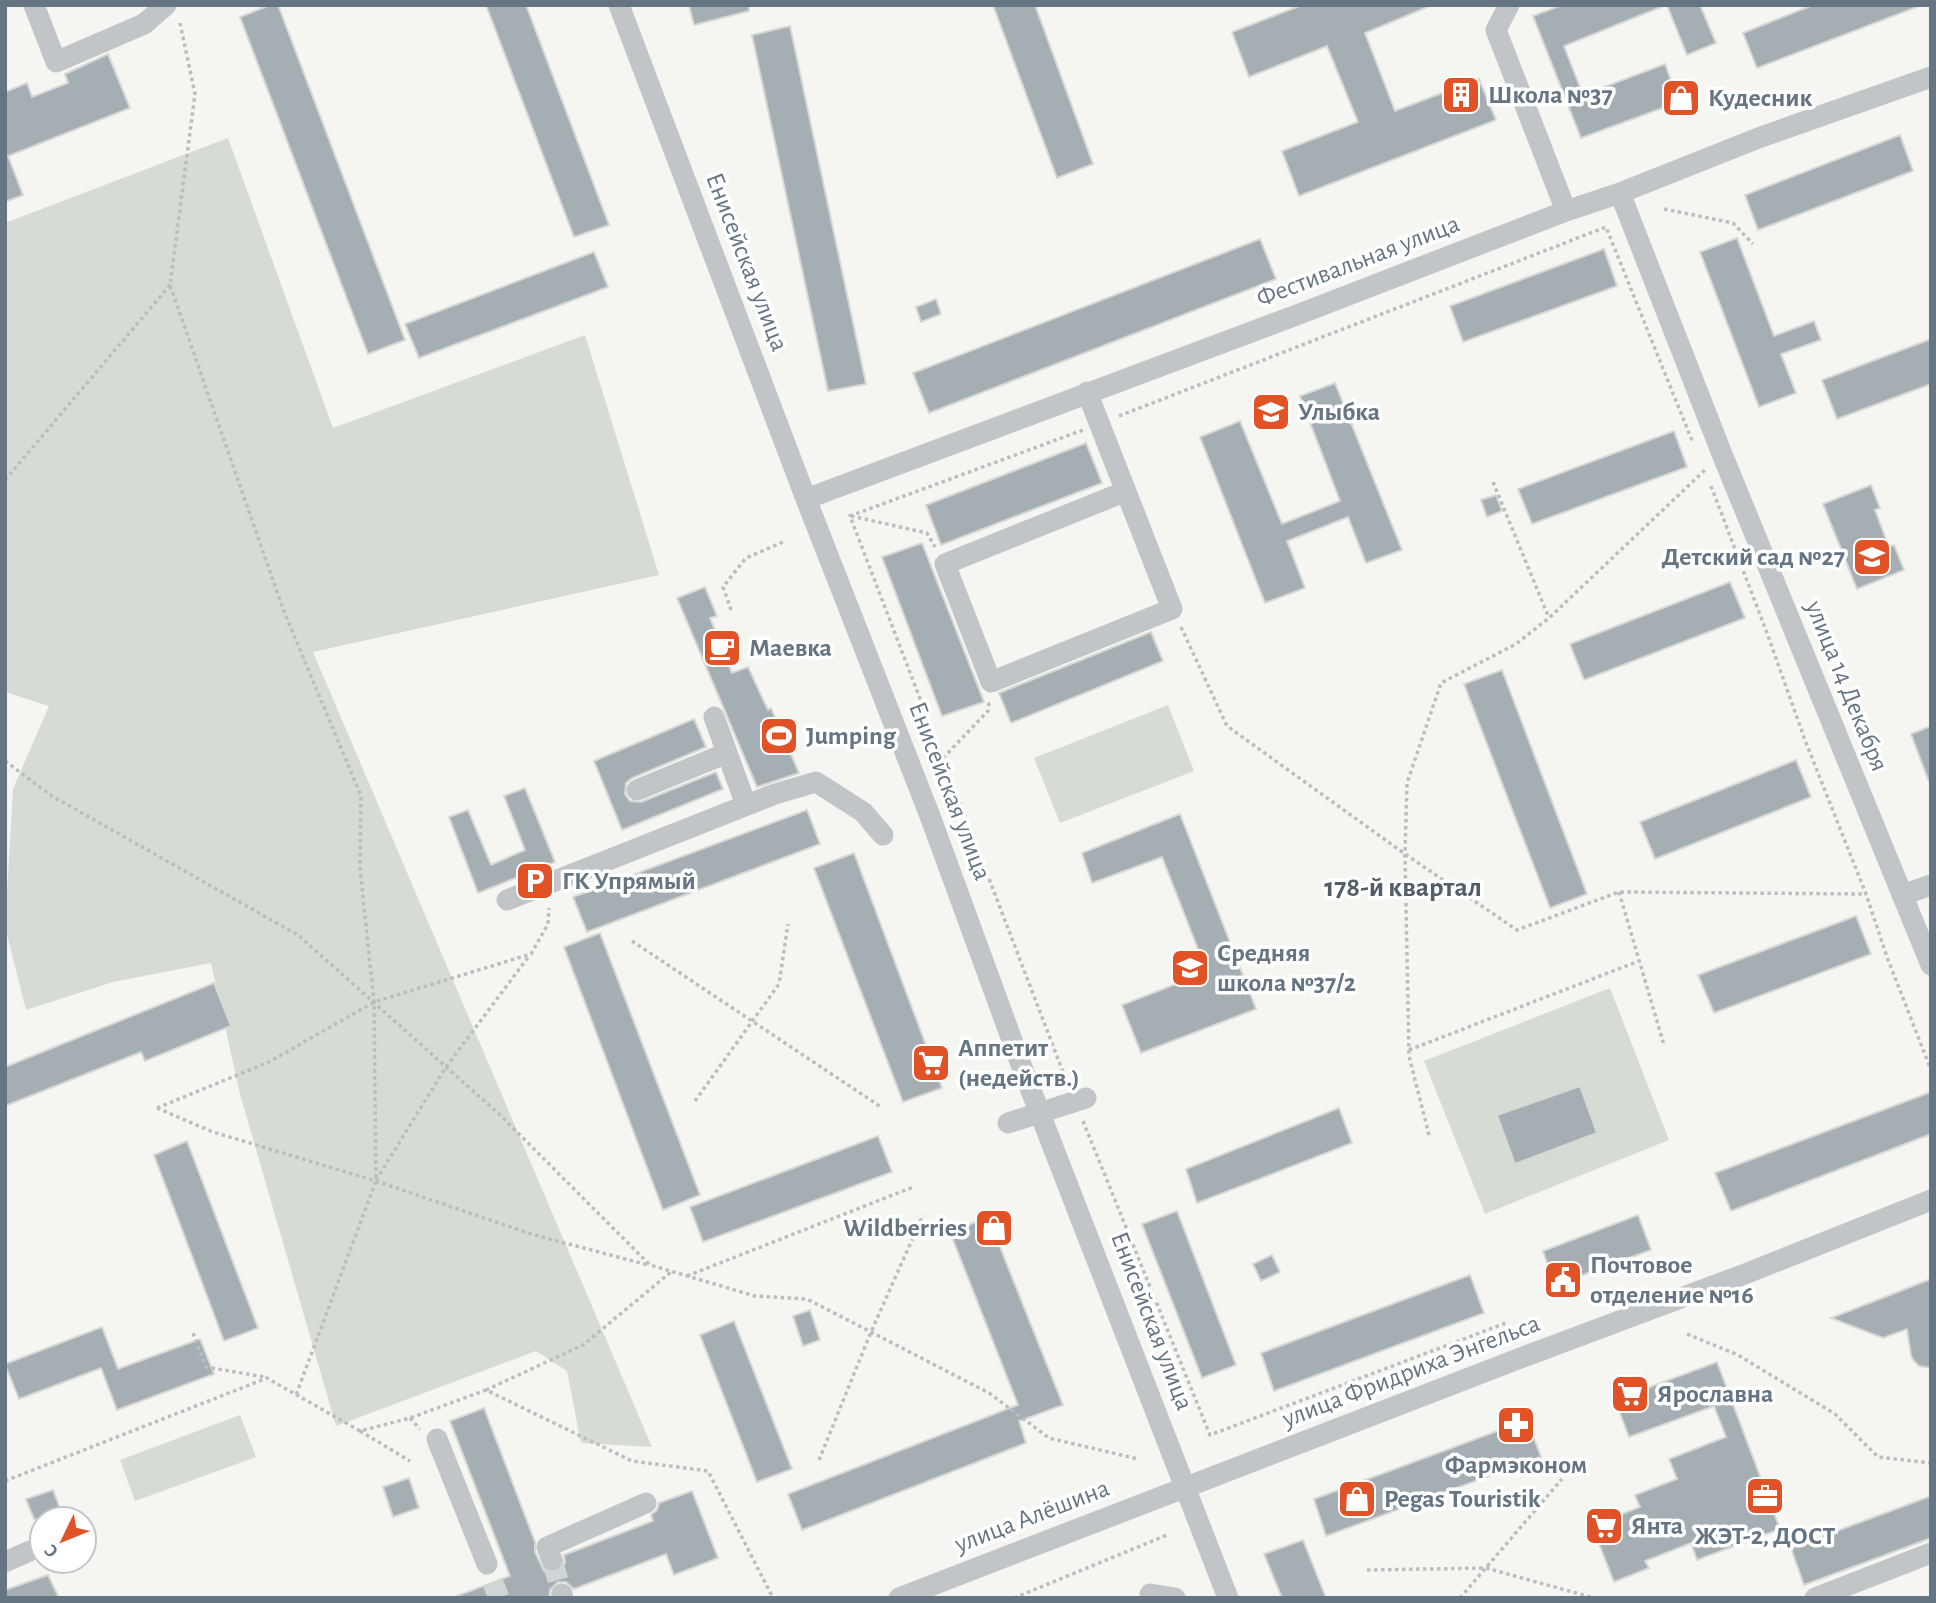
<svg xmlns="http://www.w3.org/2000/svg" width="1936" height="1603" viewBox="0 0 1936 1603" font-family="'Alegreya Sans',sans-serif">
	<rect width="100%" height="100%" fill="#f5f5f2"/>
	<path fill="#d6dcd3" d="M228,138L333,428L585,335L659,575L313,652L652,1447L581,1443L567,1371L536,1351L336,1426L240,1094L211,963L113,982L26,1010L5,927L13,789L49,706L5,692V223Z
		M1168,705L1194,771L1060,823L1034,758Z
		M1610,988L1669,1140L1485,1214L1424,1061Z
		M240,1415L256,1457L135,1501L120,1460Z"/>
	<path fill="#a5aeb3" stroke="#d7d7d4" stroke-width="2" d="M270,5H278L405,340L368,354L240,17Z
		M486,5H526L609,225L574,237Z
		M689,5H749V11L694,25Z
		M993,5H1035L1093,164L1057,178Z
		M1302,5H1432L1365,33L1395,111L1479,79L1496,120L1299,196L1282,151L1358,122L1327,46L1249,77L1232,32Z
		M1562,5H1666L1564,46L1583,95L1665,64L1679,102L1581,138L1533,16Z
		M1667,5H1700L1716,43L1687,55Z
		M1813,5H1916L1917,7L1757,68L1743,33Z
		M790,26L866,384L828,391L752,35Z
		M108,54L130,108L8,156L23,195L5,202V92L27,83L32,97L68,83L65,74Z
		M1900,135L1913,171L1758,230L1745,195Z
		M1737,238L1774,336L1814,321L1821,340L1781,354L1796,393L1759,407L1700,252Z
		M1260,239L1276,279L929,413L913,373Z
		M1604,249L1617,286L1463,342L1450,306Z
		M594,252L608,287L419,358L405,324Z
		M936,299L941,314L921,322L916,307Z
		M1931,339V384L1837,419L1822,380Z
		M1335,383L1402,550L1366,563L1348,517L1287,541L1305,588L1265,603L1200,437L1240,421L1282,524L1340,501L1300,396Z
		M1674,431L1687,467L1532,524L1518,489Z
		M1086,443L1102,483L941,545L926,505Z
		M1871,485L1880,508L1875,510L1889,547L1894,545L1904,570L1857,589L1823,504Z
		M1496,495L1502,511L1487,517L1481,500Z
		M922,543L984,702L942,716L882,557Z
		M1730,582L1745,618L1584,680L1570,644Z
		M705,587L717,616L710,618L732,673L748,667L768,710L771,708L799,773L757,787L677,598Z
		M1151,632L1163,661L1011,723L999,693Z
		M1502,670L1587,894L1550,908L1464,684Z
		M694,719L706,747L632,778L626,783L625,794L630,801L641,802L716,772L723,789L622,830L594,761Z
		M1931,726V782H1929L1911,734Z
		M1796,760L1811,797L1655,859L1640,822Z
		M525,788L555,862L478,893L449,817L468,810L491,865L525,850L504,796Z
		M807,810L820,844L587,932L573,897Z
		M1180,814L1256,1009L1141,1053L1122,1005L1207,972L1162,857L1092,883L1082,853Z
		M854,853L942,1088L903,1102L814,868Z
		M1856,916L1871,954L1714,1013L1698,975Z
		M600,933L700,1195L663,1210L564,947Z
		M214,983L231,1026L145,1061L141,1052L5,1106V1067Z
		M1580,1086L1597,1133L1515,1164L1497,1115Z
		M1931,1092V1134L1731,1211L1715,1173Z
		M1339,1108L1352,1143L1197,1203L1186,1169Z
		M878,1136L892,1172L703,1242L690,1207Z
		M187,1141L258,1328L224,1341L154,1155Z
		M1177,1211L1236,1365L1202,1378L1142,1224Z
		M1638,1215L1651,1250L1555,1285L1543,1251Z
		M988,1217L1063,1405L1019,1421L1026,1443L802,1530L788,1494L1018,1405L950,1232Z
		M1272,1255L1280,1272L1261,1281L1253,1264Z
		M1470,1275L1484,1313L1274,1391L1261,1353Z
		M1931,1279V1368L1919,1366L1914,1361L1911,1356L1907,1329L1883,1338L1831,1318Z
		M810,1310L820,1340L803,1346L793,1316Z
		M734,1321L792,1469L757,1482L700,1335Z
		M102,1327L118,1369L200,1339L214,1374L117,1410L101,1368L19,1399L5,1364Z
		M1717,1362L1780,1529L1697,1560L1691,1543L1645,1561L1649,1568L1614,1582L1592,1526L1640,1507L1635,1495L1677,1479L1669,1459L1726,1437L1714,1406L1629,1437L1615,1400Z
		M484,1408L535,1542V1552L544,1571L551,1573L557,1572L565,1563L564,1555L653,1521L651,1515L657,1510L659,1503L692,1491L718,1558L674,1575L666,1554L574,1589L566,1582H558L550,1590L549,1598H458L457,1596L510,1576L450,1421Z
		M1527,1420L1541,1457L1326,1536L1314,1499Z
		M409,1478L419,1508L393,1517L383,1487Z
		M53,1490L64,1519H34L26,1499Z
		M1931,1496V1538L1804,1585L1791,1548Z
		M1303,1540L1326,1598H1282L1264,1554Z
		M48,1575L59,1598H5V1590Z"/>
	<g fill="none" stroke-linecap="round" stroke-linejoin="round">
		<path stroke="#d1d5d6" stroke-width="21" stroke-dasharray="21 10" stroke-linecap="butt" d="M552,1560L562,1594
			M493,1583L499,1598"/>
		<path stroke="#bbbdbf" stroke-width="3.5" stroke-dasharray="3.5 3.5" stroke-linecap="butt" d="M180,23L195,94L170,285L283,609L361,796L360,868L374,1002L376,1181L296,1395
			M1664,209L1733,223L1753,244
			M1119,416L1606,227L1693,443
			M5,480L170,285
			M1493,482L1549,618
			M1711,486L1767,633L1805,740L1866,894L1887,957L1931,1070
			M851,516L927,533L935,547
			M731,610L723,587L746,558L783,542
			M1181,627L1227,726L1405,854L1517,930L1619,892L1866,894
			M943,758L988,711L989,702
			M5,761L52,796L298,935L499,1114L650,1265L755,1296L807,1299L989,1393L1049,1438L1138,1459
			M1619,892L1664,1045
			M632,941L881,1107
			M1409,1050L1639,961
			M1068,1085L850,516L1083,430
			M695,1101L779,984L788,924
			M157,1108L213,1132L376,1181L531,1234L648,1265
			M157,1108L269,1062L374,1002L531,954L548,924L549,908
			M1083,1121L1210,1435L1506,1323
			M1429,1135L1409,1056L1405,854L1407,783L1441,683L1516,644L1549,618L1705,470
			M376,1180L446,1067L529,956
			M687,1276L913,1187
			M193,1333L206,1367L265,1377
			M1687,1334L1738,1355L1835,1414L1878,1457L1931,1463
			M486,1390L583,1345L671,1272
			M410,1418L420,1429
			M360,1431L410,1461
			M819,1460L871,1332L923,1215
			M5,1481L267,1378L360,1431L410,1418L486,1390L632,1461L708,1471L773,1598
			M1367,1570L1486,1568L1594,1598
			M1014,1598L1167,1535
			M1460,1598L1562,1479"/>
		<path stroke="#c1c5c8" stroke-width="21" d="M34,5L56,62L144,24L166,5
			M619,5L806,499L930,816L1020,1062L1228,1598
			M1509,5L1496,30L1566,211
			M1620,193L1722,454L1931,965
			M1087,392L1172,609L991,682L945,564L1124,492
			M806,499L1302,313L1566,211L1620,193L1761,137L1931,77
			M714,717L746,805
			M637,790L727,753
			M1902,895L1931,885
			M507,900L775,794L816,782L863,812L883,835
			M1008,1123L1086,1098
			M437,1439L487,1564
			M552,1560L547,1547L646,1503
			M5,1562L30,1551
			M562,1594L563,1598
			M1150,1594L1175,1598
			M899,1598L1518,1359L1745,1274L1931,1200
			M1815,1598L1931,1553"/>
	</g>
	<defs>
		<symbol id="building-square" viewBox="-11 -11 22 22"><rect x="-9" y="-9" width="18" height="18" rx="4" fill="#e15226" stroke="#fff"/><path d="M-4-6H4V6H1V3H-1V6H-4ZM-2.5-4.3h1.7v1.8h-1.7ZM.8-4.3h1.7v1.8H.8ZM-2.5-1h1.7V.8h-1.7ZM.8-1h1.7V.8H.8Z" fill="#fff"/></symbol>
		<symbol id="shop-square" viewBox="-11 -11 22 22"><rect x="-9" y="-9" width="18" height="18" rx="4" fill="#e15226" stroke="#fff"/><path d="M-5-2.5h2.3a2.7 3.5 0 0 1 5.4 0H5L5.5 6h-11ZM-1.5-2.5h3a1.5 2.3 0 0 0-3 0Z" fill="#fff"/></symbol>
		<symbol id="school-square" viewBox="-11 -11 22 22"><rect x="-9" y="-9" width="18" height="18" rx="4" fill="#e15226" stroke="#fff"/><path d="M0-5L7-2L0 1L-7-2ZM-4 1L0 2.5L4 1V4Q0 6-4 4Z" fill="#fff"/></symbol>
		<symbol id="cafe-square" viewBox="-11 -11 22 22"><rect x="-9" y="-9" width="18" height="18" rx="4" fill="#e15226" stroke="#fff"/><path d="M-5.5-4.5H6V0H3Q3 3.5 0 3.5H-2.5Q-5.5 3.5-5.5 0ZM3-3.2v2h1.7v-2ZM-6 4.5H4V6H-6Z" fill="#fff"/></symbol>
		<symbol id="stadium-square" viewBox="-11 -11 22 22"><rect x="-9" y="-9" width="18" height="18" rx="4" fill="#e15226" stroke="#fff"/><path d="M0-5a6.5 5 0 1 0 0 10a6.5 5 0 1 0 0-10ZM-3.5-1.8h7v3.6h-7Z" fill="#fff"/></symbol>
		<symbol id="parking-square" viewBox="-11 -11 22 22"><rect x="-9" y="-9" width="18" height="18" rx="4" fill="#e15226" stroke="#fff"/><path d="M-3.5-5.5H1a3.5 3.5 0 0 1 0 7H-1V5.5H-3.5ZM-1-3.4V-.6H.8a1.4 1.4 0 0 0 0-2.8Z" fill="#fff"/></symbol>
		<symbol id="supermarket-square" viewBox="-11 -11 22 22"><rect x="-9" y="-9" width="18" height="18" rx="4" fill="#e15226" stroke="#fff"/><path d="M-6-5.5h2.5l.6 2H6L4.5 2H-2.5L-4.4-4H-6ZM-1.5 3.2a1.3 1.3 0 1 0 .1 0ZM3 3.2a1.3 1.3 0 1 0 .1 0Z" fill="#fff"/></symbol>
		<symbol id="civic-square" viewBox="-11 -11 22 22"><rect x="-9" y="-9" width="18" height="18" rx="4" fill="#e15226" stroke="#fff"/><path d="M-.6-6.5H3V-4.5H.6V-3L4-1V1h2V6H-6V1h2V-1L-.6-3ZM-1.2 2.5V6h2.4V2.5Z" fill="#fff"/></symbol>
		<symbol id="pharmacy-square" viewBox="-11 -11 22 22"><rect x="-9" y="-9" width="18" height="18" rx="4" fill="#e15226" stroke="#fff"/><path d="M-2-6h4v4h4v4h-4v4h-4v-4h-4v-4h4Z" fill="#fff"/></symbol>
		<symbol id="office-square" viewBox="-11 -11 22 22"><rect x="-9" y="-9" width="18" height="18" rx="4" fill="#e15226" stroke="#fff"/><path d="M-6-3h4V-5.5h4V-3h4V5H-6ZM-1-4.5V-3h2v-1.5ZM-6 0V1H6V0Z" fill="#fff"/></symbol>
	</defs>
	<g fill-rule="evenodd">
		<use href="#building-square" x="1439" y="73" width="44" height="44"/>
		<use href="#shop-square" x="1659" y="76" width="44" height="44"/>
		<use href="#school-square" x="1249" y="390" width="44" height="44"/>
		<use href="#school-square" x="1850" y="535" width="44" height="44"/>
		<use href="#cafe-square" x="700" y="626" width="44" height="44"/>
		<use href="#stadium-square" x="757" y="714" width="44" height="44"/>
		<use href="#parking-square" x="513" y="859" width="44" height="44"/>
		<use href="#school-square" x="1168" y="946" width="44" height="44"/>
		<use href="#supermarket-square" x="909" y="1041" width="44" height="44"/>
		<use href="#shop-square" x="972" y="1206" width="44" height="44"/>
		<use href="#civic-square" x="1541" y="1258" width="44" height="44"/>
		<use href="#supermarket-square" x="1608" y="1372" width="44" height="44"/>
		<use href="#pharmacy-square" x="1494" y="1403" width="44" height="44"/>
		<use href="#office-square" x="1743" y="1474" width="44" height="44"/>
		<use href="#shop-square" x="1335" y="1477" width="44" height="44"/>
		<use href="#supermarket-square" x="1582" y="1504" width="44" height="44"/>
	</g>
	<g text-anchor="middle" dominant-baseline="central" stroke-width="7" stroke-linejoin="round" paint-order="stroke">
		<g font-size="26" font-weight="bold" fill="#657583" stroke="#fff" text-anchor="start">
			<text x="1488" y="95">Школа №37</text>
			<text x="1708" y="98">Кудесник</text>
			<text x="1298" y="412">Улыбка</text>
			<text x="1845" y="557" text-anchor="end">Детский сад №27</text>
			<text x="749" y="648">Маевка</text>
			<text x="806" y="736">Jumping</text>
			<text x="562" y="881">ГК Упрямый</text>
			<text x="1217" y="953">Средняя<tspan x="1217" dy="30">школа №37/2</tspan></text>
			<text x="958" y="1048">Аппетит<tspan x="958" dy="30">(недейств.)</tspan></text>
			<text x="967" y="1228" text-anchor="end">Wildberries</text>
			<text x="1590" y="1265">Почтовое<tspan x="1590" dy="30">отделение №16</tspan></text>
			<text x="1657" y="1394">Ярославна</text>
			<text x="1516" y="1465" text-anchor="middle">Фармэконом</text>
			<text x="1384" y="1499">Pegas Touristik</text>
			<text x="1631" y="1526">Янта</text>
			<text x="1765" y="1536" text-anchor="middle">ЖЭТ-2, ДОСТ</text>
		</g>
		<g font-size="26" fill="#657583" stroke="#fff">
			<text transform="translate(1358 261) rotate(-21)">Фестивальная улица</text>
			<text transform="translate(747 262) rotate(69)">Енисейская улица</text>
			<text transform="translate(1847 686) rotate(68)">улица 14 Декабря</text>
			<text transform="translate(950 791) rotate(69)">Енисейская улица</text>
			<text transform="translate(1152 1321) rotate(69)">Енисейская улица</text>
			<text transform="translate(1411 1371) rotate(-21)">улица Фридриха Энгельса</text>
			<text transform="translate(1032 1516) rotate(-21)">улица Алёшина</text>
		</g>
		<g font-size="28" font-weight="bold" fill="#525e68" stroke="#fff">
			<text x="1403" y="888">178-й квартал</text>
		</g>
	</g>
	<rect width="1936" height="1603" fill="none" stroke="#657583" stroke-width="14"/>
	<g transform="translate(63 1540) rotate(227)"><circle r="33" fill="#ffffff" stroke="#c1c8cd" stroke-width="2"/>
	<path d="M0-5L12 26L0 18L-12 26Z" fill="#e15226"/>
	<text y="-10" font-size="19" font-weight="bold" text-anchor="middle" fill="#657583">С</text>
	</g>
</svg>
